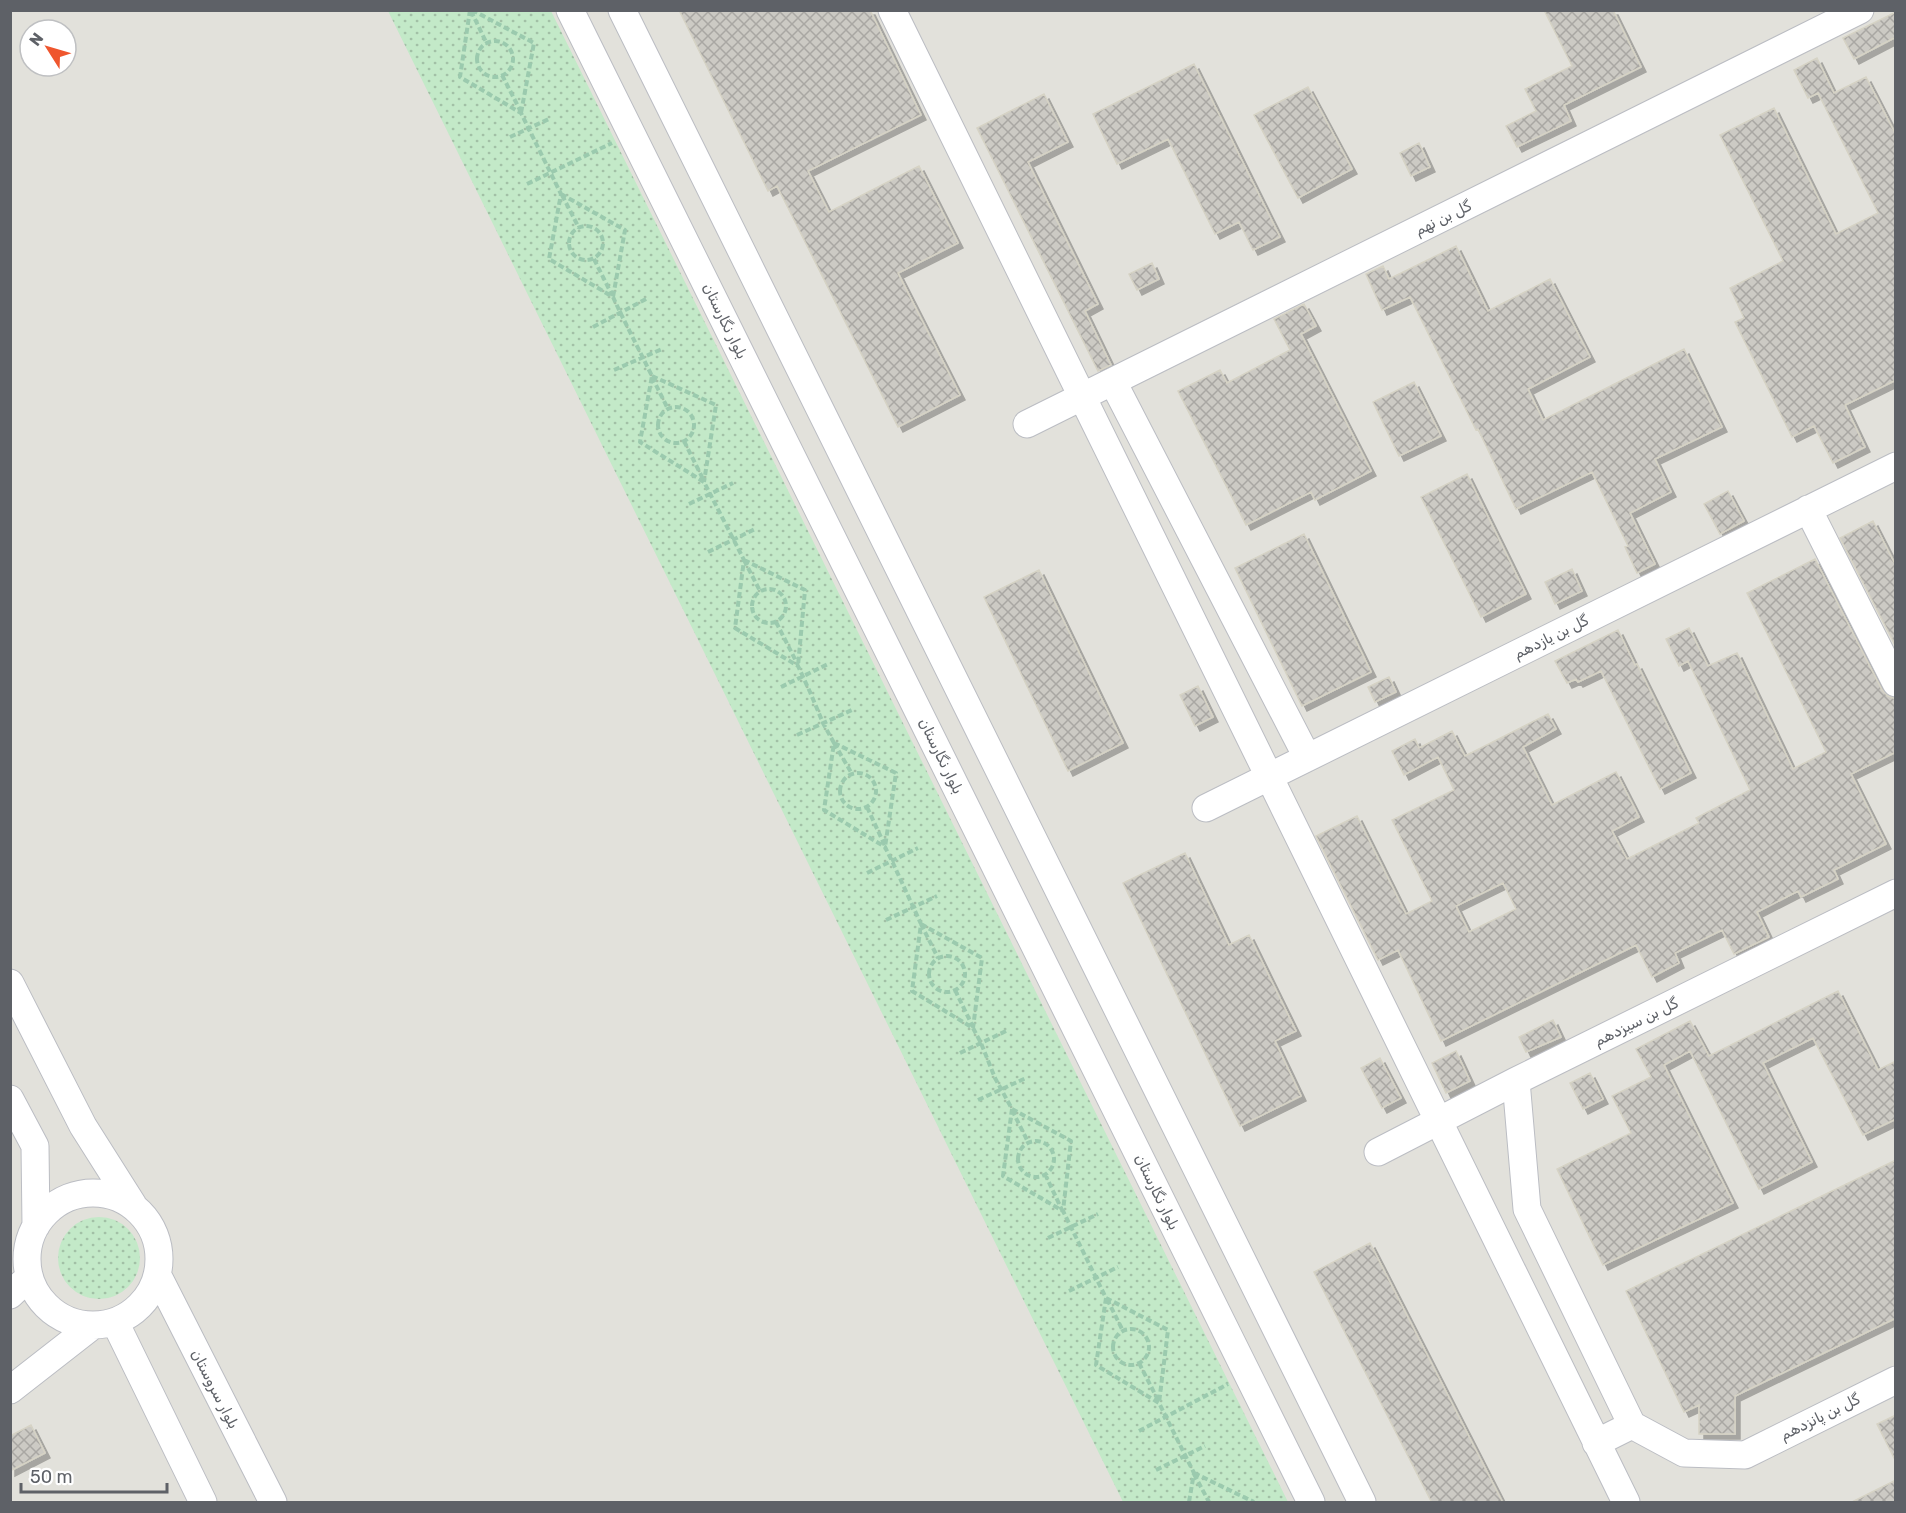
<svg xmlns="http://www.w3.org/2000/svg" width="1906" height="1513" viewBox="0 0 1906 1513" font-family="Rubik,'Noto Naskh Arabic',sans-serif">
	<defs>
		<pattern id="green-dots" width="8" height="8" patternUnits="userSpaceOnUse" patternTransform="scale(1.5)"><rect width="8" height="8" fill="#c3e9c8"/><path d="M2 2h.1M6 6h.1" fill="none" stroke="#a2c0a6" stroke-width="1.8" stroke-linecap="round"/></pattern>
		<pattern id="building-cross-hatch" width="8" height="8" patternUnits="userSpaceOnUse" patternTransform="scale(1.5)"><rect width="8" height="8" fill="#cccac4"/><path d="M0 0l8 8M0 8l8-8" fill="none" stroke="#a9a7a3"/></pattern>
		<filter id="shadow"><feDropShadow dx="5" dy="5" stdDeviation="0" flood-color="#0004"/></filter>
	</defs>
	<rect width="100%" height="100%" fill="#f1f0e7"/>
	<path fill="#e2e1db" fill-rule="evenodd" d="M10,11H1895V1502H11ZM30,30H66V66H30Z"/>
	<path fill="url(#green-dots)" d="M388,11H551L1288,1502H1123Z
		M58 1258a41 41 0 1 1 82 0a41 41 0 1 1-82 0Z"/>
	<path fill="url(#building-cross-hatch)" stroke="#d6d3c5" stroke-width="1.5" fill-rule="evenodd" filter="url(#shadow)" d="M679,10H870L921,115L808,171L829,212L919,166L958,243L898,273L960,395L898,427L777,186L768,191Z
		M1544,10H1613L1641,67L1564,105L1571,121L1517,147L1506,126L1536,111L1525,89L1572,66Z
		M1896,12V37L1854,59L1843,38Z
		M1817,58L1834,93L1866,77L1896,135V380L1845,405L1865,447L1833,463L1814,426L1792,437L1735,322L1744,318L1730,288L1783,261L1720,135L1774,108L1836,234L1878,213L1818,93L1808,98L1794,70Z
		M1194,64L1280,237L1253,250L1239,222L1215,234L1168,139L1117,164L1093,114Z
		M1308,87L1352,169L1298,198L1254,115Z
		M1044,94L1068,142L1028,162L1098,304L1085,311L1111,365L1098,371L977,128Z
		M1419,143L1430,167L1411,176L1400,153Z
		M1456,246L1488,311L1550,279L1590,357L1528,389L1543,420L1684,349L1722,427L1655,459L1671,492L1630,513L1655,564L1637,573L1625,547L1628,546L1592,472L1516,509L1478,429L1476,430L1410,297L1382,310L1366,274L1383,266L1389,279Z
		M1152,263L1159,279L1137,290L1129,274Z
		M1304,304L1316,326L1301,334L1371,471L1315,500L1311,492L1246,525L1178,391L1220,370L1227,383L1290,350L1274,319Z
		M1414,382L1441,436L1399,456L1373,402Z
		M1467,474L1526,594L1481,617L1421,497Z
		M1728,491L1744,521L1720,534L1704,504Z
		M1873,521L1896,566V647L1840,538Z
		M1304,534L1371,672L1302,706L1235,568Z
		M1815,559L1882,690L1888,696L1896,699V752L1851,774L1886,844L1834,870L1838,879L1801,897L1798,891L1757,912L1769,937L1734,954L1722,930L1675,953L1679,963L1652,977L1636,945L1441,1041L1398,950L1378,960L1316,836L1357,816L1406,914L1432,901L1392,820L1454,790L1438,757L1404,775L1392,751L1415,739L1419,748L1452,731L1465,756L1548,714L1556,729L1523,747L1552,805L1616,772L1639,817L1612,831L1627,859L1699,823L1696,818L1750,790L1688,661L1679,666L1666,639L1689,628L1708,666L1737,653L1793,769L1826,752L1747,593ZM1503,883L1516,909L1469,932L1456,906Z
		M1572,569L1582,591L1555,604L1545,582Z
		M1039,570L1123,743L1068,771L984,597Z
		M1618,630L1635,665L1637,664L1691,773L1660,789L1601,671L1578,682L1576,679L1567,683L1555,661Z
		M1389,677L1396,692L1375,702L1368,687Z
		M1198,686L1213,717L1195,726L1180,695Z
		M1185,853L1229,945L1249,935L1296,1031L1275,1041L1301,1096L1240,1126L1123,883Z
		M1838,991L1878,1070L1896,1061V1119L1863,1135L1813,1038L1763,1063L1812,1162L1759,1189L1690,1051L1664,1065L1733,1203L1603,1265L1557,1169L1631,1133L1612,1096L1651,1077L1636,1049L1690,1021L1709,1056Z
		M1553,1020L1561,1037L1526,1052L1519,1037Z
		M1456,1051L1470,1081L1446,1093L1432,1063Z
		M1380,1058L1401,1098L1382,1108L1361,1068Z
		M1590,1073L1603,1099L1583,1109L1570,1083Z
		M1896,1160V1318L1735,1396V1434H1699V1405L1684,1412L1626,1291Z
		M1370,1243L1503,1503H1432L1314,1272Z
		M1896,1415V1462L1877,1424Z
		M31,1425L45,1453L10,1471V1436Z
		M1896,1480V1503H1850Z"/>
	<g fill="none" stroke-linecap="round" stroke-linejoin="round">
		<defs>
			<path id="minor" d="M570,10L1311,1502
				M622,10L1362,1502
				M892,10L1626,1502
				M1113,382L1307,757
				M1027,424L1860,10
				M1808,509L1896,683
				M1206,808L1896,466
				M10,983L83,1126L133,1205
				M1516,1081L1527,1209L1632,1425
				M10,1099L35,1146L36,1226
				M1378,1152L1516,1081L1896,893
				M27 1259a66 66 0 1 1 132 0a66 66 0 1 1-132 0Z
				M158,1276L273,1502
				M10,1295L29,1277
				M115,1322L203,1502
				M10,1390L92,1326
				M1596,1443L1632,1425L1684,1453L1745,1455L1896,1380"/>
		</defs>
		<use href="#minor" stroke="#bbbdc3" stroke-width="29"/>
		<path stroke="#9bcaae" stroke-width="4" stroke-dasharray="6 3" stroke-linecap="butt" d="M470,10L460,77L521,113L561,194L549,259L613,297L620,312L652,376L640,442L704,482L744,560L735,628L798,666L810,692L823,723L834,743L824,810L885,847L892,861L921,924L912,991L973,1028L981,1043L995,1078L1012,1109L1003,1176L1063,1211L1106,1298L1096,1365L1159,1403L1194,1473L1189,1502
			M472,10L534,43L521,113
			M471,11L487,44
			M477 59a18 18 0 1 1 36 0a18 18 0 1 1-36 0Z
			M502,75L521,112
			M510,137L549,119
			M527,184L612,143
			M561,194L625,230L613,297
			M562,195L579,228
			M569 243a17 17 0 1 1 34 0a17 17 0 1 1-34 0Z
			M594,259L612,295
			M593,327L648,298
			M614,370L662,349
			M652,376L716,405L704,482
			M652,377L668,409
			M658 425a18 18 0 1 1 36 0a18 18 0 1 1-36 0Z
			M684,441L704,481
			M689,504L733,483
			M708,552L755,529
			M744,560L805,590L798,666
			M744,560L760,591
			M752 606a17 17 0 1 1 34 0a17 17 0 1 1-34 0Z
			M776,622L798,665
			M781,687L828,664
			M797,735L852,710
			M834,743L896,773L885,847
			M834,743L852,774
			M840 791a18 18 0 1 1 36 0a18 18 0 1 1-36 0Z
			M867,807L885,846
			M867,873L918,848
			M886,920L937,896
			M921,924L982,958L973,1028
			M921,924L938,958
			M929 974a18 18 0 1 1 36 0a18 18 0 1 1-36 0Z
			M955,990L973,1027
			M960,1053L1006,1031
			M978,1100L1026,1078
			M1012,1109L1071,1141L1063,1211
			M1012,1110L1028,1142
			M1018 1159a18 18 0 1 1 36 0a18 18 0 1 1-36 0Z
			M1045,1174L1062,1210
			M1048,1238L1098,1214
			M1069,1291L1118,1267
			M1106,1298L1168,1330L1159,1403
			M1107,1299L1123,1331
			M1113 1347a18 18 0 1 1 36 0a18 18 0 1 1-36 0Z
			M1139,1363L1159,1402
			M1139,1431L1228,1384
			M1156,1470L1205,1446
			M1194,1473L1254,1502
			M1194,1474L1209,1502"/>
		<use href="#minor" stroke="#fff" stroke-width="27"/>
	</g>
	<g text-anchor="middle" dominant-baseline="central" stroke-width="6" stroke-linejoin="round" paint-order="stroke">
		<g font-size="15" fill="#5e6167" stroke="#fff">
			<text transform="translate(1443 218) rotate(-26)">گل بن نهم</text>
			<text transform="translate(725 321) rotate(64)">بلوار نگارستان</text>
			<text transform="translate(1551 637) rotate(-26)">گل بن یازدهم</text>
			<text transform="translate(941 756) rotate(64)">بلوار نگارستان</text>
			<text transform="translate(1636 1022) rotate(-26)">گل بن سیزدهم</text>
			<text transform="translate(1157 1192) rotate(64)">بلوار نگارستان</text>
			<text transform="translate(215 1389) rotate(63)">بلوار سروستان</text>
			<text transform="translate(1820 1417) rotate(-26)">گل بن پانزدهم</text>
		</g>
	</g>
	<rect width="1906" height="1513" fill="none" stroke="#5e6167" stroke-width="24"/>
	<g transform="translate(48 48) rotate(307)"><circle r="28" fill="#ffffff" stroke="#bfc0c2" stroke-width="1.5"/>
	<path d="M0-4.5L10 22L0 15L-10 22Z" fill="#ef562e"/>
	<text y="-9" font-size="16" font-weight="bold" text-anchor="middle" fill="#5e6167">N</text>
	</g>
	<path d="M21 1483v9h146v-9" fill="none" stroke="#5e6167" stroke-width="3"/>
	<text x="30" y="1483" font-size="18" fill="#5e6167" stroke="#ffffff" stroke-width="4.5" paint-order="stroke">50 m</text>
</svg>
